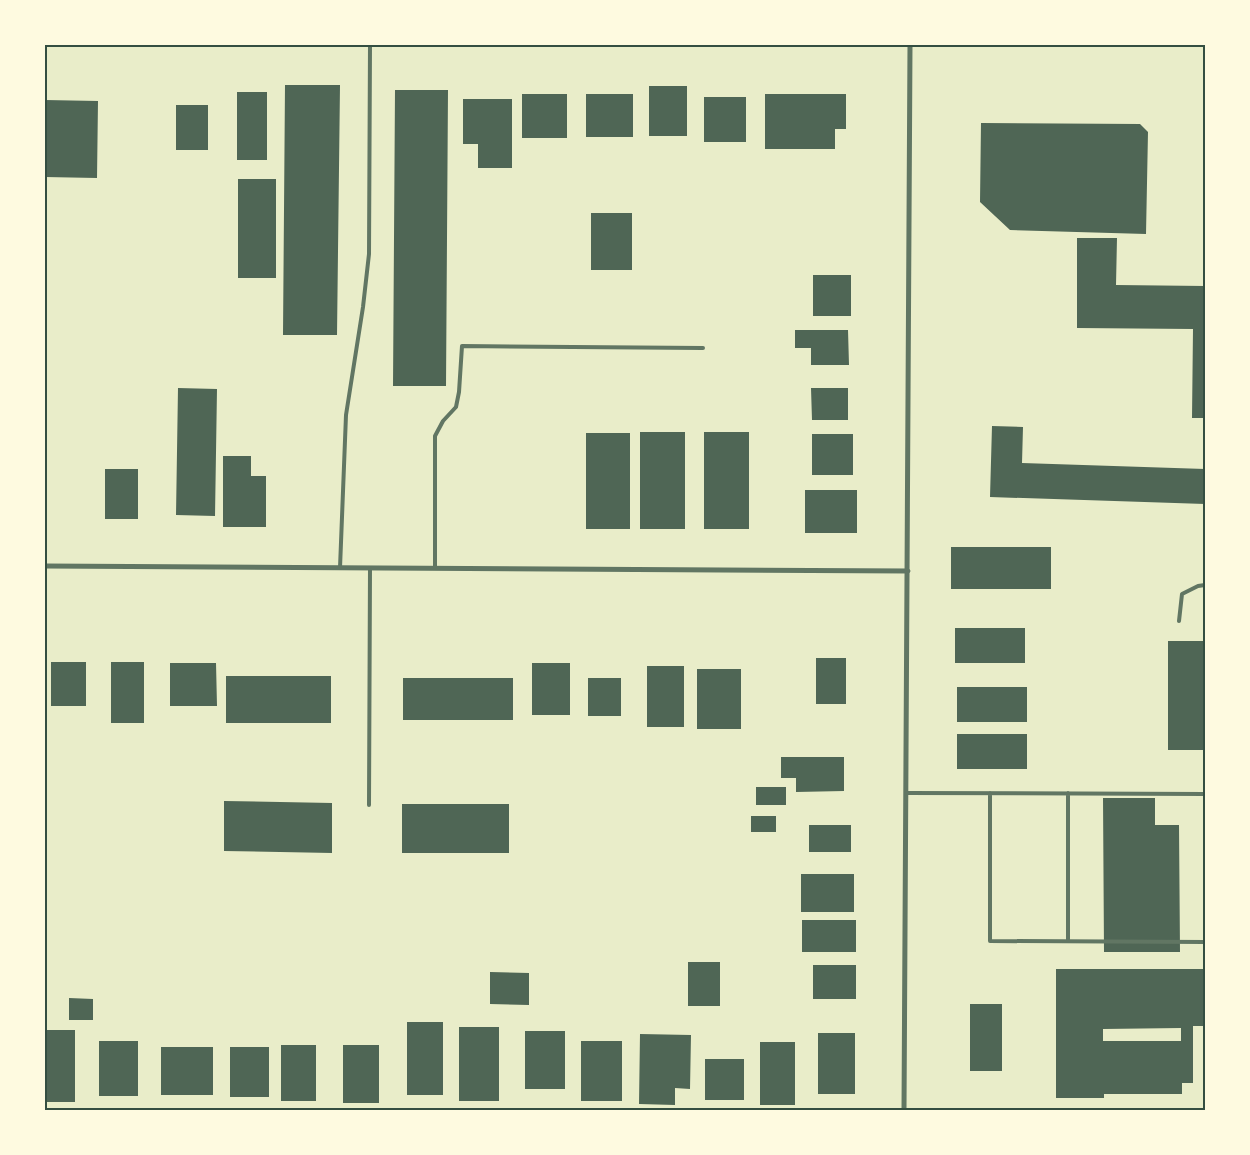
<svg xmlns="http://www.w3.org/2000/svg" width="1250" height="1155" viewBox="0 0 1250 1155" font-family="'Work Sans',sans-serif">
	<rect width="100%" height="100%" fill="#e9edc9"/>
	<path fill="#4f6655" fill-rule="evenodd" d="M285,85H340L337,335H283Z
		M649,86H687V136H649Z
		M395,90H448L446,386H393Z
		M237,92H267V160H237Z
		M522,94H567V138H522Z
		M586,94H633V137H586Z
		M765,94H846V129H835V149H765Z
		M704,97H746V142H704Z
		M463,99H512V168H478V144H463Z
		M45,100L98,101L97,178L45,177Z
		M176,105H208V150H176Z
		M981,123L1140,124L1148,132L1146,234L1010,230L980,202Z
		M238,179H276V278H238Z
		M591,213H632V270H591Z
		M1077,238H1117L1116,285L1205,286V418H1192L1193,329L1077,328Z
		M813,275H851V316H813Z
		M795,330H848L849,365H811V348H795Z
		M178,388L217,389L215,516L176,515Z
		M811,388H848V420H812Z
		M992,426L1023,427L1022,463L1205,469V504L990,497Z
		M640,432H685V529H640Z
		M704,432H749V529H704Z
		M586,433H630V529H586Z
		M812,434H853V475H812Z
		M223,456H251V476H266V527H223Z
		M105,469H138V519H105Z
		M805,490H857V533H805Z
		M951,547H1051V589H951Z
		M955,628H1025V663H955Z
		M1168,641H1205V750H1168Z
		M816,658H846V704H816Z
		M51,662H86V706H51Z
		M111,662H144V723H111Z
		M170,663H216L217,706H170Z
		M532,663H570V715H532Z
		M647,666H684V727H647Z
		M697,669H741V729H697Z
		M226,676H331V723H226Z
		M403,678H513V720H403Z
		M588,678H621V716H588Z
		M957,687H1027V722H957Z
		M957,734H1027V769H957Z
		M781,757H844V791L796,792V778H781Z
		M756,787H786V805H756Z
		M1103,798H1155V825H1179L1180,952H1104Z
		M224,801L332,803V853L224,851Z
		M402,804H509V853H402Z
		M751,816H776V832H751Z
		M809,825H851V852H809Z
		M801,874H854V912H801Z
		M802,920H856V952H802Z
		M688,962H720V1006H688Z
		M813,965H856V999H813Z
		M1056,969H1204L1205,1012H1203V1026H1193V1083H1182V1094H1104V1098H1056ZM1181,1028V1041H1103V1029Z
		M490,972L529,973V1005L490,1004Z
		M69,998L93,999V1020H69Z
		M970,1004H1002V1071H970Z
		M407,1022H443V1095H407Z
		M459,1027H499V1101H459Z
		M45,1030H75V1102H45Z
		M525,1031H565V1089H525Z
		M818,1033H855V1094H818Z
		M640,1034L691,1035L690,1089L675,1088V1105L639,1104Z
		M99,1041H138V1096H99Z
		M581,1041H622V1101H581Z
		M760,1042H795V1105H760Z
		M281,1045H316V1101H281Z
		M343,1045H379V1103H343Z
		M161,1047H213V1095H161Z
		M230,1047H269V1097H230Z
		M705,1059H744V1100H705Z"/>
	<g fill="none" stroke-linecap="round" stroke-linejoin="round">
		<path stroke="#617663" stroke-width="4" d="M340,568L346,415L363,307L369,254L370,45
			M435,568V436L443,421L456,407L459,392L462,346L703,348
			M1179,621L1182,594L1198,586L1205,585
			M906,793L1205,794
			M990,793V941L1205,942
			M1068,793V941
			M369,805L370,568"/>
		<path stroke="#617663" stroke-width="5" d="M45,566L908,571
			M904,1110L910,45"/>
	</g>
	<rect width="1250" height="1155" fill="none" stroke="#fefae0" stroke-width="92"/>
	<rect x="46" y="46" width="1158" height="1063" fill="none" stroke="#344e41" stroke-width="2"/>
</svg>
